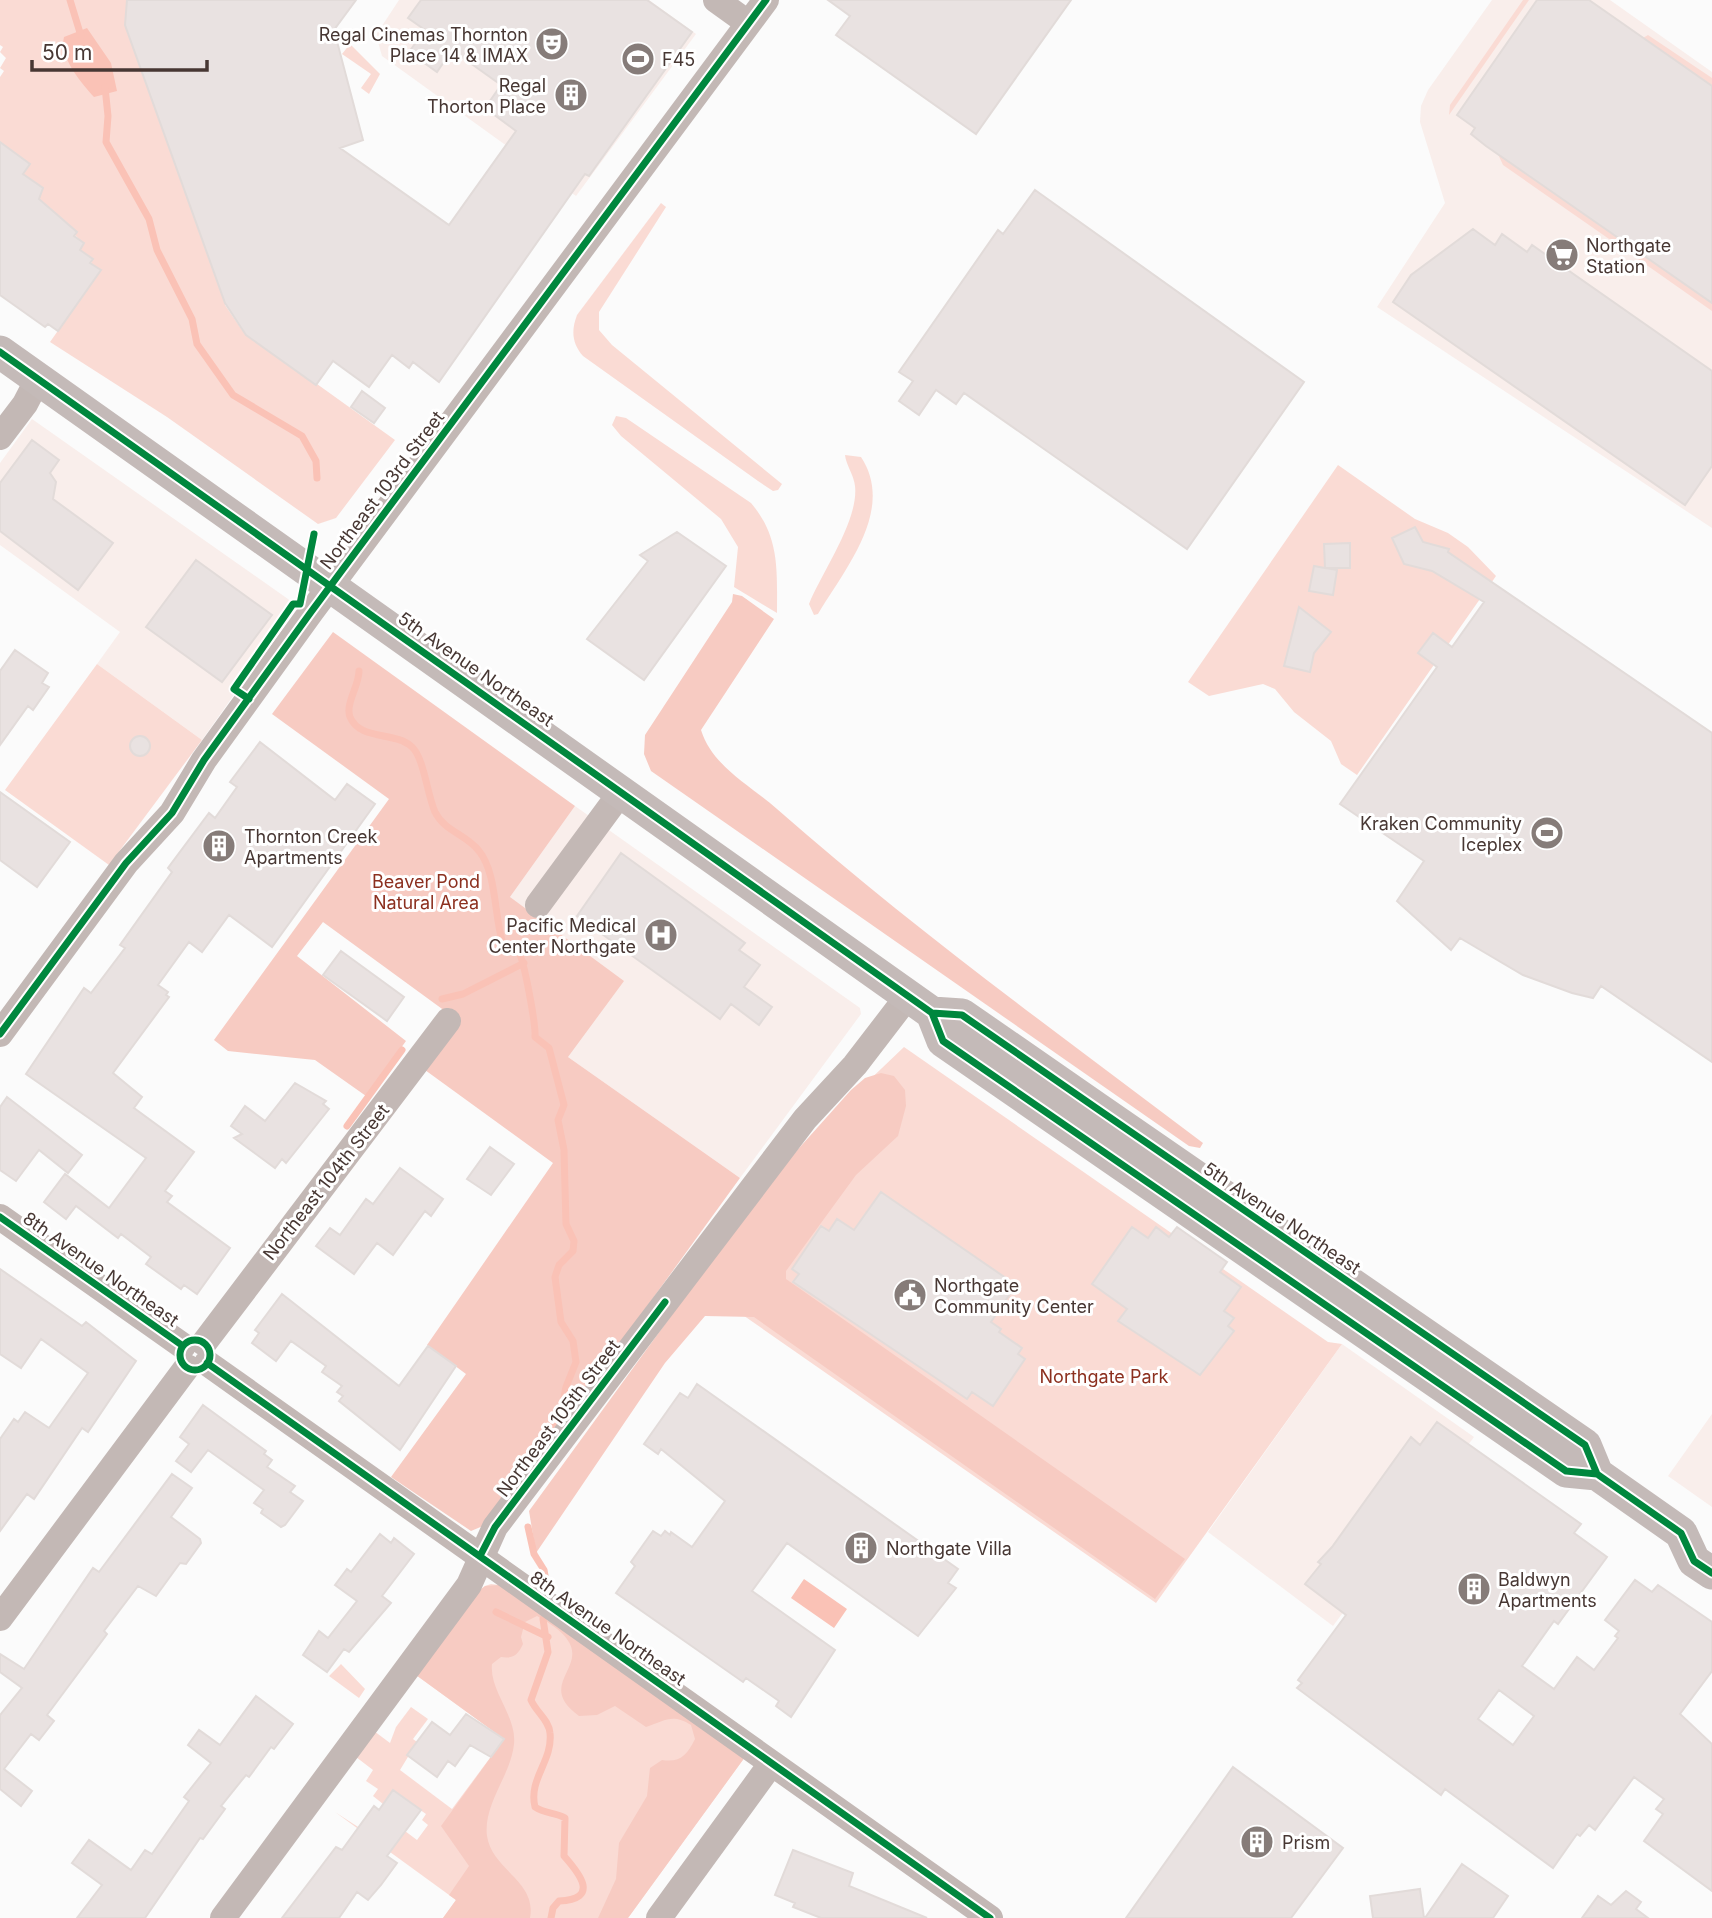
<svg xmlns="http://www.w3.org/2000/svg" width="1712" height="1918" viewBox="0 0 1712 1918" font-family="Inter,sans-serif">
	<rect width="100%" height="100%" fill="#fbfbfb"/>
	<path fill="#f9eeeb" d="M399,0H649L696,34L576,196L382,56L376,35Z
		M1492,0H1610L1712,72V528L1377,307L1445,203L1420,122L1421,106L1428,90Z
		M32,419L288,599L296,607L202,740L97,664L120,632L0,545V463Z
		M575,806L860,1008L861,1014L740,1178L568,1057L510,897Z
		M1342,1344L1474,1437L1333,1626L1208,1532Z
		M1712,1414V1507L1668,1476Z"/>
	<path fill="#fadbd4" d="M0,0H127L126,6L132,7L127,31L220,289L232,300L225,305L242,330L395,440L336,518L318,524L167,417L50,342L100,271L91,263L93,259L80,250L84,243C69,232 64,218 46,210L48,206L39,199L43,188L23,174L29,163L0,142V77L4,71L0,68L6,58L0,52L3,47L0,45Z
		M1523,0H1529L1449,115L1450,105Z
		M1648,35L1712,78V86L1643,38Z
		M350,44L380,74L369,94L361,88L371,74L342,54Z
		M1497,152L1626,243L1622,248L1503,165Z
		M661,203L666,207L599,312V330L612,345L782,484L778,490L773,491L758,481L583,356C572,343 571,331 577,315Z
		M1632,247L1712,303V311L1628,252Z
		M616,416L626,418L751,503C780,537 777,571 777,613L734,587L738,547L721,519L621,436L612,425Z
		M845,455L861,457C896,510 844,570 818,614L814,615L809,604C822,572 859,520 855,486C854,475 846,465 845,455Z
		M1338,465L1415,519L1448,533L1468,547L1496,576L1357,775L1341,764L1331,741L1294,712L1275,689L1263,684L1209,696L1188,682Z
		M97,664L202,740L109,865L5,790Z
		M904,1047L1328,1342L1342,1344L1156,1603L704,1288L860,1089Z
		M491,1584L499,1585L745,1757L628,1918H443L456,1900L335,1812L392,1849L405,1831L417,1840L428,1825L422,1820L426,1814L393,1791L383,1804L373,1796L378,1789L366,1781L373,1770L356,1757L374,1731L390,1743L396,1727L411,1707L428,1719L413,1739L417,1742L400,1770L452,1809L504,1739L416,1675L485,1586Z
		M341,1664L365,1689L359,1698L329,1676Z"/>
	<path fill="#f7cbc2" d="M733,594L742,596L774,619L701,730C712,766 750,785 777,809C912,928 1059,1034 1203,1143L1200,1148L1189,1146L651,771L644,754L645,735L732,602Z
		M333,632L575,806L510,897L624,981L568,1057L740,1178L490,1523L471,1531L391,1477L466,1374L427,1345L553,1163L425,1070L460,1022L323,922L297,956L406,1041L366,1096L315,1060L228,1051L214,1040L389,799L272,714Z
		M881,1073L894,1076L905,1090L906,1106L898,1136L856,1175L786,1271V1279L1185,1559L1155,1599L754,1317L705,1316L665,1363L536,1553L529,1511L767,1184L851,1090L865,1078Z
		M499,1585L745,1757L628,1918H598L616,1879L619,1843L647,1796L650,1768L662,1760C680,1763 687,1755 695,1739L691,1725C672,1713 665,1721 646,1727L615,1706L597,1715L579,1716C525,1677 619,1661 537,1616L525,1622L521,1637L523,1644C518,1655 513,1659 501,1657L492,1664C489,1691 517,1716 514,1744C511,1775 483,1804 487,1836C492,1870 537,1881 530,1918H443L456,1900L449,1895L469,1866L441,1826L504,1739L416,1675L477,1592L485,1586Z"/>
	<path fill="#fac2b6" d="M87,28L111,63L117,91L94,97C81,83 59,57 64,37Z
		M804,1579L847,1609L834,1628L791,1598Z"/>
	<g fill="none" stroke-linecap="round" stroke-linejoin="round">
		<path stroke="#fac2b6" stroke-width="7" d="M70,0L81,36
			M105,87L108,116L106,142L149,219L157,250L192,319L197,344L233,395L302,436L316,461L317,478
			M359,671C359,686 345,704 350,717C360,741 395,731 412,747C424,758 427,794 435,812C445,832 466,834 479,851C497,873 494,917 503,944C507,946 515,948 518,951C524,958 536,1026 535,1037L549,1048L564,1105L558,1120L564,1150L566,1224L574,1241L573,1251L559,1265L555,1277L561,1322L573,1341L576,1362L566,1387L560,1418L508,1490
			M442,999L463,994L524,963
			M347,1126L402,1050
			M528,1527L534,1554L544,1570L546,1581
			M496,1612L548,1637
			M543,1619L548,1652L531,1700C536,1712 549,1720 550,1733C553,1761 528,1779 535,1807C545,1814 555,1812 565,1818L564,1856C580,1874 600,1899 559,1901L553,1908L551,1918"/>
	</g>
	<path fill="#e9e2e1" stroke="#e2dbd9" stroke-width="2" fill-rule="evenodd" d="M127,0H356L334,30L363,140L340,148L449,225L516,131L485,108L501,85L452,50L437,72L409,52L425,30L408,18L421,0H647L692,32L589,176L585,174L439,382L413,362L409,368L392,355L369,387L333,361L316,385L246,335L225,303L125,25Z
		M828,0H1071L976,134L836,35L850,16Z
		M1537,0H1589L1712,86V303L1486,146L1471,134L1475,128L1457,115Z
		M0,142L30,164L23,174L43,188L39,199L77,232L74,236L84,243L80,250L93,259L90,263L101,270L58,331L48,324L45,327L0,295Z
		M1035,190L1304,382L1187,549L964,393L956,404L936,390L919,415L899,401L913,381L899,372L998,230L1003,234Z
		M1473,229L1495,245L1502,234L1527,252L1532,245L1712,371V466L1685,505L1393,302L1411,275Z
		M362,391L385,408L374,423L351,407Z
		M32,440L59,460L50,473L56,482L53,499L113,543L78,590L0,531V483Z
		M1415,527L1423,542L1449,549L1448,552L1712,733V1062L1601,986L1593,998L1572,993L1523,975L1460,938L1451,950L1397,901L1424,861L1340,804L1437,667L1418,653L1433,633L1452,647L1484,602L1432,571L1404,564L1392,538Z
		M677,532L726,566L644,680L587,639L648,561L640,555Z
		M1350,543V568H1326L1337,570L1333,595L1309,591L1314,566L1325,568L1324,544Z
		M196,560L272,615L222,682L146,627Z
		M1299,607L1331,632L1314,653L1310,672L1284,666Z
		M15,650L48,673L42,683L49,687L33,710L28,706L0,745V671Z
		M130 746a10 10 0 1 1 20 0a10 10 0 1 1-20 0Z
		M260,742L335,800L347,784L375,804L272,947L229,915L202,952L189,942L158,985L168,992L166,995L169,997L113,1073L142,1097L134,1108L194,1152L165,1191L172,1196L167,1202L230,1248L197,1294L184,1285L181,1289L146,1264L151,1257L121,1234L118,1238L76,1206L66,1219L44,1202L65,1174L109,1208L146,1158L26,1074L84,988L91,993L125,948L120,945L172,872L168,868L209,813L215,818L237,787L230,782Z
		M0,792L70,842L37,887L0,860Z
		M621,853L745,943L739,950L760,965L744,987L772,1007L759,1025L731,1004L720,1019L577,916Z
		M341,951L404,997L387,1021L323,975Z
		M295,1083L326,1101L323,1104L329,1109L286,1163L282,1159L275,1168L234,1138L242,1134L231,1126L245,1106L265,1121Z
		M7,1097L82,1155L68,1173L39,1150L16,1181L0,1170V1107Z
		M490,1147L514,1164L491,1195L467,1179Z
		M400,1168L443,1199L431,1216L425,1211L393,1255L377,1243L354,1274L316,1246L330,1228L340,1235L366,1199L373,1204Z
		M881,1192L1016,1285L991,1322L1001,1329L999,1332L1022,1348L1018,1354L1025,1359L993,1406L972,1392L967,1399L793,1282L799,1274L792,1269L821,1226L829,1231L837,1219L854,1230Z
		M1132,1227L1148,1238L1156,1227L1169,1237L1177,1227L1227,1262L1220,1272L1241,1287L1224,1311L1234,1318L1228,1326L1234,1331L1200,1375L1118,1321L1127,1309L1092,1284Z
		M0,1269L82,1326L86,1322L136,1361L88,1432L82,1428L34,1499L27,1494L0,1531V1439L14,1419L18,1422L25,1412L49,1428L88,1373L41,1339L21,1368L0,1354Z
		M282,1294L399,1386L428,1346L456,1366L400,1450L339,1401L343,1396L337,1392L342,1386L322,1372L326,1366L291,1341L276,1361L252,1343L259,1333L255,1330Z
		M697,1384L958,1569L948,1583L956,1588L918,1636L787,1543L752,1591L835,1650L791,1717L776,1706L779,1701L746,1678L743,1682L616,1593L635,1566L631,1562L653,1531L661,1536L665,1531L670,1535L671,1532L692,1547L725,1501L661,1449L658,1454L644,1444L680,1393L688,1398Z
		M203,1405L266,1451L264,1454L272,1460L267,1467L295,1486L290,1492L303,1501L285,1525L281,1527L261,1513L263,1509L254,1503L264,1490L208,1450L191,1472L176,1461L189,1444L180,1437Z
		M1437,1422L1581,1524L1574,1533L1607,1557L1558,1624L1554,1621L1522,1666L1554,1689L1577,1657L1594,1670L1618,1638L1615,1636L1619,1631L1605,1620L1635,1580L1652,1592L1658,1585L1712,1622V1671L1680,1714L1712,1744V1891L1644,1841L1663,1814L1656,1809L1664,1799L1634,1777L1595,1830L1589,1825L1580,1836L1577,1834L1553,1868L1445,1789L1441,1795L1297,1688L1302,1683L1298,1680L1346,1615L1305,1584L1321,1564L1318,1562L1332,1547L1411,1437L1420,1445ZM1499,1690L1534,1716L1513,1745L1478,1719Z
		M172,1474L192,1488L171,1517L200,1539L201,1543L186,1564L180,1563L156,1596L138,1586L104,1631L107,1634L47,1715L54,1721L39,1740L31,1734L4,1769L32,1791L21,1806L0,1789V1715L22,1688L0,1672V1654L24,1669L93,1568L99,1572Z
		M380,1534L391,1543L394,1538L414,1554L382,1596L391,1603L349,1652L344,1649L327,1672L303,1655L319,1631L328,1638L357,1601L335,1585L347,1569L351,1572Z
		M256,1696L293,1724L274,1749L271,1747L249,1777L246,1775L221,1806L225,1809L203,1839L200,1838L145,1918H77L102,1885L72,1863L89,1840L131,1870L145,1850L152,1854L189,1801L184,1797L211,1763L188,1745L199,1730L220,1745Z
		M466,1714L504,1739L491,1757L470,1745L455,1766L448,1761L437,1777L407,1755L432,1722L450,1735Z
		M1233,1767L1343,1848L1291,1918H1126Z
		M393,1790L421,1810L387,1856L397,1863L381,1885L368,1900L357,1892L339,1918H282L336,1847L342,1850L374,1806L379,1810Z
		M793,1850L853,1873L849,1886L927,1918H821L793,1907L795,1903L775,1895Z
		M1462,1864L1508,1896L1493,1918H1425Z
		M1420,1889L1424,1918H1373L1370,1896Z
		M1626,1891L1641,1902L1636,1909L1648,1918H1582L1598,1896L1611,1905Z"/>
	<g fill="none" stroke-linecap="round" stroke-linejoin="round">
		<path stroke="#c3b8b5" stroke-width="26" d="M716,0L748,23
			M0,437L25,404L38,379
			M538,905L622,791
			M0,1034L126,863L172,813L204,760L311,612L766,0
			M0,1217L183,1346
			M204,1343L448,1021
			M207,1363L990,1918
			M0,1618L187,1367
			M223,1918L469,1585L495,1527L805,1119L855,1065L908,996
			M659,1918L771,1764"/>
		<path stroke="#c4bab8" stroke-width="33" d="M0,352L932,1013L943,1041L1566,1471L1597,1474L1681,1533L1694,1561L1712,1573
			M932,1013L962,1015C1169,1159 1377,1301 1585,1445L1597,1474"/>
		<defs>
			<path id="cycleway" d="M0,352L932,1013L943,1041L1566,1471L1597,1474L1681,1533L1694,1561L1712,1573
				M249,699L234,689L293,604H300L314,534
				M932,1013L962,1015C1169,1159 1377,1301 1585,1445L1597,1474
				M0,1034L126,863L172,813L204,760L311,612L766,0
				M0,1217L183,1346
				M180 1355a15 15 0 1 1 30 0a15 15 0 1 1-30 0Z
				M207,1363L990,1918
				M480,1556L495,1527L665,1302"/>
		</defs>
		<use href="#cycleway" stroke="#fff" stroke-width="11"/>
		<use href="#cycleway" stroke="#00873e" stroke-width="7"/>
	</g>
	<defs>
		<symbol id="theatre-disc" viewBox="-11 -11 22 22"><circle r="9.5" fill="#867c79" stroke="#fff"/><path d="M-5-5.5Q0-4 5-5.5V0Q5 5 0 6Q-5 5-5 0ZM-3.3-2.5H-1v1.5H-3.3ZM1-2.5H3.3v1.5H1ZM-2.8 1Q0 5.5 2.8 1Z" fill="#fff"/></symbol>
		<symbol id="stadium-disc" viewBox="-11 -11 22 22"><circle r="9.5" fill="#867c79" stroke="#fff"/><path d="M0-5a6.5 5 0 1 0 0 10a6.5 5 0 1 0 0-10ZM-3.5-1.8h7v3.6h-7Z" fill="#fff"/></symbol>
		<symbol id="building-disc" viewBox="-11 -11 22 22"><circle r="9.5" fill="#867c79" stroke="#fff"/><path d="M-4-6H4V6H1V3H-1V6H-4ZM-2.5-4.3h1.7v1.8h-1.7ZM.8-4.3h1.7v1.8H.8ZM-2.5-1h1.7V.8h-1.7ZM.8-1h1.7V.8H.8Z" fill="#fff"/></symbol>
		<symbol id="supermarket-disc" viewBox="-11 -11 22 22"><circle r="9.5" fill="#867c79" stroke="#fff"/><path d="M-6-5.5h2.5l.6 2H6L4.5 2H-2.5L-4.4-4H-6ZM-1.5 3.2a1.3 1.3 0 1 0 .1 0ZM3 3.2a1.3 1.3 0 1 0 .1 0Z" fill="#fff"/></symbol>
		<symbol id="hospital-disc" viewBox="-11 -11 22 22"><circle r="9.5" fill="#867c79" stroke="#fff"/><path d="M-5-5h3v3.5h4V-5h3V5h-3V1.5h-4V5h-3Z" fill="#fff"/></symbol>
		<symbol id="civic-disc" viewBox="-11 -11 22 22"><circle r="9.5" fill="#867c79" stroke="#fff"/><path d="M-.6-6.5H3V-4.5H.6V-3L4-1V1h2V6H-6V1h2V-1L-.6-3ZM-1.2 2.5V6h2.4V2.5Z" fill="#fff"/></symbol>
	</defs>
	<g fill-rule="evenodd">
		<use href="#theatre-disc" x="533" y="25" width="38" height="38"/>
		<use href="#stadium-disc" x="619" y="40" width="38" height="38"/>
		<use href="#building-disc" x="552" y="76" width="38" height="38"/>
		<use href="#supermarket-disc" x="1543" y="236" width="38" height="38"/>
		<use href="#stadium-disc" x="1528" y="814" width="38" height="38"/>
		<use href="#building-disc" x="200" y="827" width="38" height="38"/>
		<use href="#hospital-disc" x="642" y="916" width="38" height="38"/>
		<use href="#civic-disc" x="891" y="1276" width="38" height="38"/>
		<use href="#building-disc" x="842" y="1529" width="38" height="38"/>
		<use href="#building-disc" x="1455" y="1570" width="38" height="38"/>
		<use href="#building-disc" x="1238" y="1823" width="38" height="38"/>
	</g>
	<g text-anchor="middle" dominant-baseline="central" stroke-width="6" stroke-linejoin="round" paint-order="stroke">
		<g font-size="18" fill="#473733" stroke="#fff" text-anchor="start">
			<text x="528" y="34" text-anchor="end">Regal Cinemas Thornton<tspan x="528" dy="21">Place 14 &amp; IMAX</tspan></text>
			<text x="662" y="59">F45</text>
			<text x="546" y="85" text-anchor="end">Regal<tspan x="546" dy="21">Thorton Place</tspan></text>
			<text x="1586" y="245">Northgate<tspan x="1586" dy="21">Station</tspan></text>
			<text x="1522" y="823" text-anchor="end">Kraken Community<tspan x="1522" dy="21">Iceplex</tspan></text>
			<text x="244" y="836">Thornton Creek<tspan x="244" dy="21">Apartments</tspan></text>
			<text x="636" y="925" text-anchor="end">Pacific Medical<tspan x="636" dy="21">Center Northgate</tspan></text>
			<text x="934" y="1285">Northgate<tspan x="934" dy="21">Community Center</tspan></text>
			<text x="886" y="1548">Northgate Villa</text>
			<text x="1498" y="1579">Baldwyn<tspan x="1498" dy="21">Apartments</tspan></text>
			<text x="1282" y="1842">Prism</text>
		</g>
		<g font-size="18" fill="#473733" stroke="#fff">
			<text transform="translate(382 490) rotate(-53)">Northeast 103rd Street</text>
			<text transform="translate(476 669) rotate(35)">5th Avenue Northeast</text>
			<text transform="translate(326 1182) rotate(-52)">Northeast 104th Street</text>
			<text transform="translate(1282 1218) rotate(34)">5th Avenue Northeast</text>
			<text transform="translate(101 1269) rotate(35)">8th Avenue Northeast</text>
			<text transform="translate(558 1418) rotate(-53)">Northeast 105th Street</text>
			<text transform="translate(608 1628) rotate(35)">8th Avenue Northeast</text>
		</g>
		<g font-size="18" fill="#8c301f" stroke="#fff">
			<text x="426" y="881">Beaver Pond<tspan x="426" dy="21">Natural Area</tspan></text>
			<text x="1104" y="1376">Northgate Park</text>
		</g>
	</g>
	<path d="M32 60v10h175v-10" fill="none" stroke="#473733" stroke-width="3.5"/>
	<text x="42" y="60" font-size="21" fill="#473733" stroke="#ffffff" stroke-width="5" paint-order="stroke">50 m</text>
</svg>
